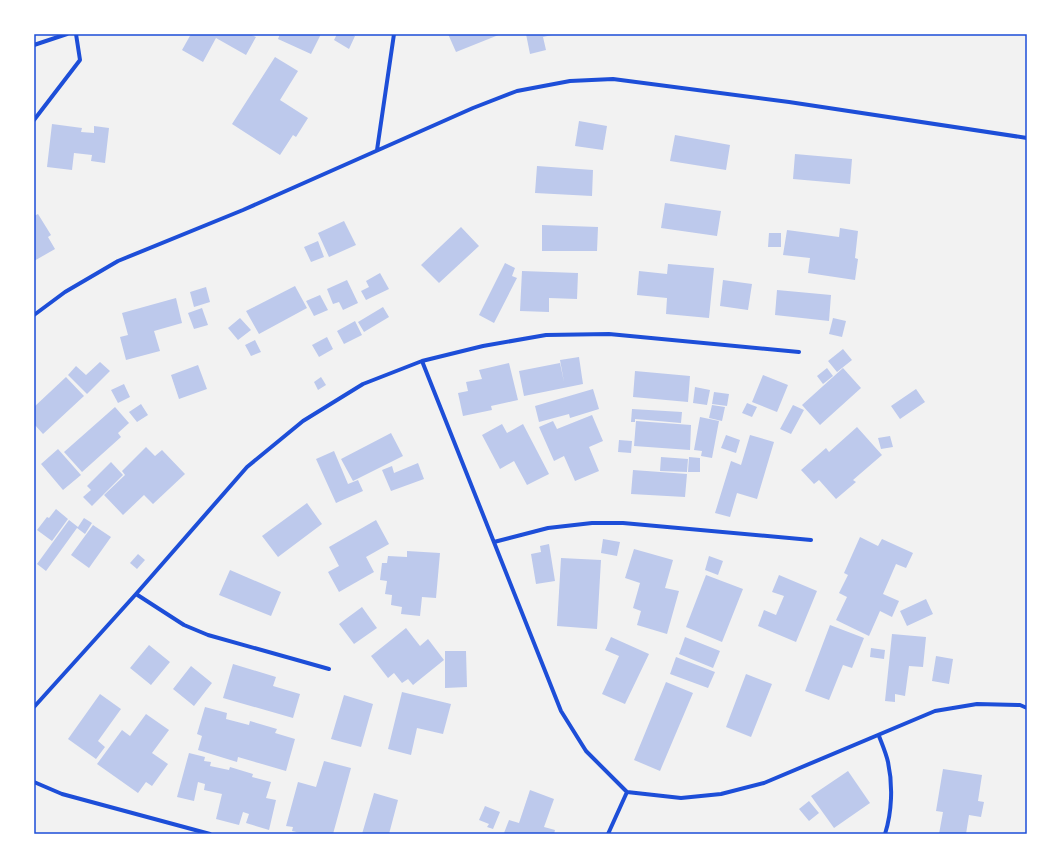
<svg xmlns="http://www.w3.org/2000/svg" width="1061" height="868" viewBox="0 0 1061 868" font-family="Overpass,sans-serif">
	<rect width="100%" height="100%" fill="#f2f2f2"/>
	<path fill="#bdc9ec" d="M191,34H249L256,37L246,55L216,38L203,62L182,50Z
		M280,34H321L311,54L278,39Z
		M337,34H351L355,36L349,49L334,40Z
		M448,34H501L456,52Z
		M526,34H552V35L543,37L546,50L530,54Z
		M275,57L298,71L280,100L308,118L296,137L293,135L280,155L232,124Z
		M579,121L607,126L603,150L575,146Z
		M52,124L82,128L81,132L94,133V126L109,128L105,163L91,161L92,155L74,153L72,170L47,167Z
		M675,135L730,145L726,170L670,161Z
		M795,154L852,159L850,184L793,179Z
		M537,166L593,170L592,196L535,193Z
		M665,203L721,211L717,236L661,228Z
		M38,214L51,235L48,237L55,249L34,261V216Z
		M344,221L356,245L329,257L318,233Z
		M542,225L598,227L597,251H542Z
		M461,227L479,246L439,283L421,265Z
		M840,228L858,231L855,258L858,259L855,280L808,273L810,258L783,255L787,230L839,237Z
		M769,233H781V247H768Z
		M318,241L324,257L311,262L304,247Z
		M505,263L515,268L512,276L517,278L494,323L479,315Z
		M668,264L714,268L709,318L666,314L667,298L637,295L639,271L667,274Z
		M522,271L578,273L577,299L549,298V312L520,311Z
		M380,273L389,289L366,300L361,291L369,287L366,281Z
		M347,280L358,303L343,310L339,302L333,304L327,289Z
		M723,280L752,284L748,310L720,306Z
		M295,286L307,308L259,334L246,311Z
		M206,287L210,302L194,307L190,292Z
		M777,290L831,295L829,321L775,315Z
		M320,295L328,310L314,316L306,301Z
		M176,298L182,323L154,331L160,351L126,360L120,337L128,335L122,313Z
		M383,307L389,317L364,332L358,322Z
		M202,308L208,325L194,329L188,313Z
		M240,318L251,330L238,340L228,328Z
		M833,318L846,321L842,337L829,334Z
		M355,321L362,335L344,344L337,331Z
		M327,337L333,349L319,357L312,345Z
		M255,340L261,352L251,356L245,345Z
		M843,349L852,360L837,372L828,361Z
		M579,357L583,384L524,396L519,371L560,363L564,382L560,360Z
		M100,362L110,371L87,394L68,375L76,366L86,375Z
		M509,363L518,400L491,406L492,410L463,416L458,393L468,391L466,382L482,379L479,370Z
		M198,365L207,389L179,399L171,375Z
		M827,368L833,376L823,384L817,376Z
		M843,368L861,388L820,425L802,405Z
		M635,371L690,376L688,402L633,397Z
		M763,375L788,385L777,412L752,402Z
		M66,377L84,396L43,434L34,424V407Z
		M321,377L326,385L318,390L314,382Z
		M124,384L130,397L118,403L111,390Z
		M695,387L710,390L707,405L693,403Z
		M593,389L599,409L570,418L569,414L539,422L535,406Z
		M916,389L925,402L900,419L891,406Z
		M714,392L729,394L727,406L712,404Z
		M747,403L757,407L752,417L742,413Z
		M141,404L148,415L137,422L129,412Z
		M712,405L725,407L722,421L709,418Z
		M793,405L804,410L791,434L780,429Z
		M115,407L129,423L118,433L121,437L82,472L64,452Z
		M632,409L682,412L681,423L635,419V422H631Z
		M592,415L603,441L589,447L599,471L575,481L564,456L554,461L539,427L553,421L557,429Z
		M700,417L719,421L712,458L701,456L702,451L694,450Z
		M636,421L691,425L690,450L634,446Z
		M502,424L507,433L523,424L549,474L527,485L514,461L500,469L482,435Z
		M857,427L882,455L853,480L856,482L836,499L819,480L814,484L801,470L826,448L829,452Z
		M391,433L403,456L353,481L341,459Z
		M726,435L740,440L736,453L721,448Z
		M750,435L774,442L757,499L737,493L730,517L715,513L731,461L741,465Z
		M890,436L893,447L881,449L878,438Z
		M619,440L632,441L631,453L618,452Z
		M146,447L155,456L162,450L185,474L153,504L144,495L123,515L104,495L125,475L122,471Z
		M58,449L81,475L63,490L41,464Z
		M334,451L348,484L358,480L363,491L336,503L316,459Z
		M661,457L688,459L687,472L660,471Z
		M689,457L700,458V472H688Z
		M111,462L123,475L92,506L83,497L91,490L87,486Z
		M418,463L424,479L391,491L382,470L392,466L394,473Z
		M633,470L687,474L685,497L631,494Z
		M307,503L322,524L278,557L262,536Z
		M56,509L68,519L52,541L37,530L47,517L49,518Z
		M84,518L92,523L85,534L77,528L46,571L37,564L69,520L78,527Z
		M376,520L389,544L366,557L374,572L339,592L328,572L339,566L329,547Z
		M93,525L111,537L89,568L71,555Z
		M860,537L878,546L882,539L913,553L906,568L896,564L883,594L899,601L892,617L880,611L869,636L836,620L847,597L839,593L848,575L844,573Z
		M603,539L620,542L617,556L601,553Z
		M549,544L555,581L536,584L531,554L541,552L540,546Z
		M634,549L673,560L665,588L679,591L667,634L637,625L641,611L633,608L640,583L625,578Z
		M407,551L440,553L436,598L422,597L420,616L401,614L402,607L391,605L392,595L385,594L387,581L380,580L382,563H387L388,556L407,557Z
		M138,554L145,560L137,569L130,563Z
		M709,556L723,561L718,575L705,570Z
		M561,558L601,560L597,629L557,626Z
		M230,570L281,592L271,616L219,595Z
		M706,575L743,589L722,642L686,627Z
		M779,575L817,591L796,642L758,626L764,610L776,615L784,596L772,592Z
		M926,599L933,614L907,626L900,611Z
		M362,607L377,628L354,644L339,624Z
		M830,625L864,638L852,668L843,665L829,700L805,691Z
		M406,628L420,646L428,639L444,660L413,685L408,679L402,683L394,673L388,678L371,656Z
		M892,634L926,637L923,667L909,666L905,696L895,694V702L885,701Z
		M611,637L649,654L625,704L602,694L619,656L605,650Z
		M685,637L720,651L713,668L679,654Z
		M149,645L170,662L151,685L130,668Z
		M871,648L885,650L884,659L870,657Z
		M445,651H466L467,687L445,688Z
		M936,656L953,659L949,684L932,681Z
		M676,657L715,672L708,688L670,674Z
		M233,664L276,677L273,686L300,694L293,718L223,698Z
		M191,666L212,683L194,706L173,689Z
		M746,674L772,684L751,737L726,727Z
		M666,682L693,693L660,771L634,760Z
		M402,692L451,704L443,734L417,728L411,755L388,749Z
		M100,694L121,709L98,741L105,747L96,759L68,739Z
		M344,695L373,704L361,747L331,739Z
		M205,707L227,713L226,719L249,725L250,721L277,729L275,733L295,739L286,771L238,757L237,762L198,750L202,736L197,734Z
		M146,714L169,730L152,753L168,764L152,786L146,782L138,793L97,764L122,730L130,736Z
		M189,753L205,757L204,761L211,762L210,766L229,770L230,767L253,774L252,777L271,782L266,798L276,800L269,830L246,823L249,814L243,812L239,825L216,819L222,794L204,790L205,784L198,782L194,801L177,797Z
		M324,761L351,768L333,834H305L292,831L293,827L286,826L298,782L316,787Z
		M943,769L982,775L978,801L984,802L981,817L969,815L966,834H939L943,812L936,811Z
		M848,771L870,803L834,828L811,796Z
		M530,790L554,799L544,827L555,830L554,834L504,833L509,820L519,823Z
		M374,793L398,800L389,834H362Z
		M809,801L819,813L809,821L799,809Z
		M485,806L500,812L493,829L487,827L489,824L479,820Z"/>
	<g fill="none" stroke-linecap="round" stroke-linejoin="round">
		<path stroke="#1d4ed8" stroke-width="4" d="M34,45L67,34
			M34,120L80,60L76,34
			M377,150L394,34
			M34,315L65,292L118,261L243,210L473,108L517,91L570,81L613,79L789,102L1027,138
			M422,361L561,711L586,751L627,792L681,798L721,794L764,783L935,711L977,704L1020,705L1027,708
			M494,542L548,528L592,523H623L811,540
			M136,594L184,625L208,635L329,669
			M34,707L136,594L247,467L303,421L363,384L422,361L483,346L546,335L609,334L799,352
			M879,736C882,744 886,753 888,762C893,785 892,812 885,834
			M34,782L62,794L210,834
			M608,834L627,792"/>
	</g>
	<rect width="1061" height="868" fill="none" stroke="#ffffff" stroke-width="70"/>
	<rect x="35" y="35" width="991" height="798" fill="none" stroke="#1d4ed8" stroke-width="1.5"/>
</svg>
